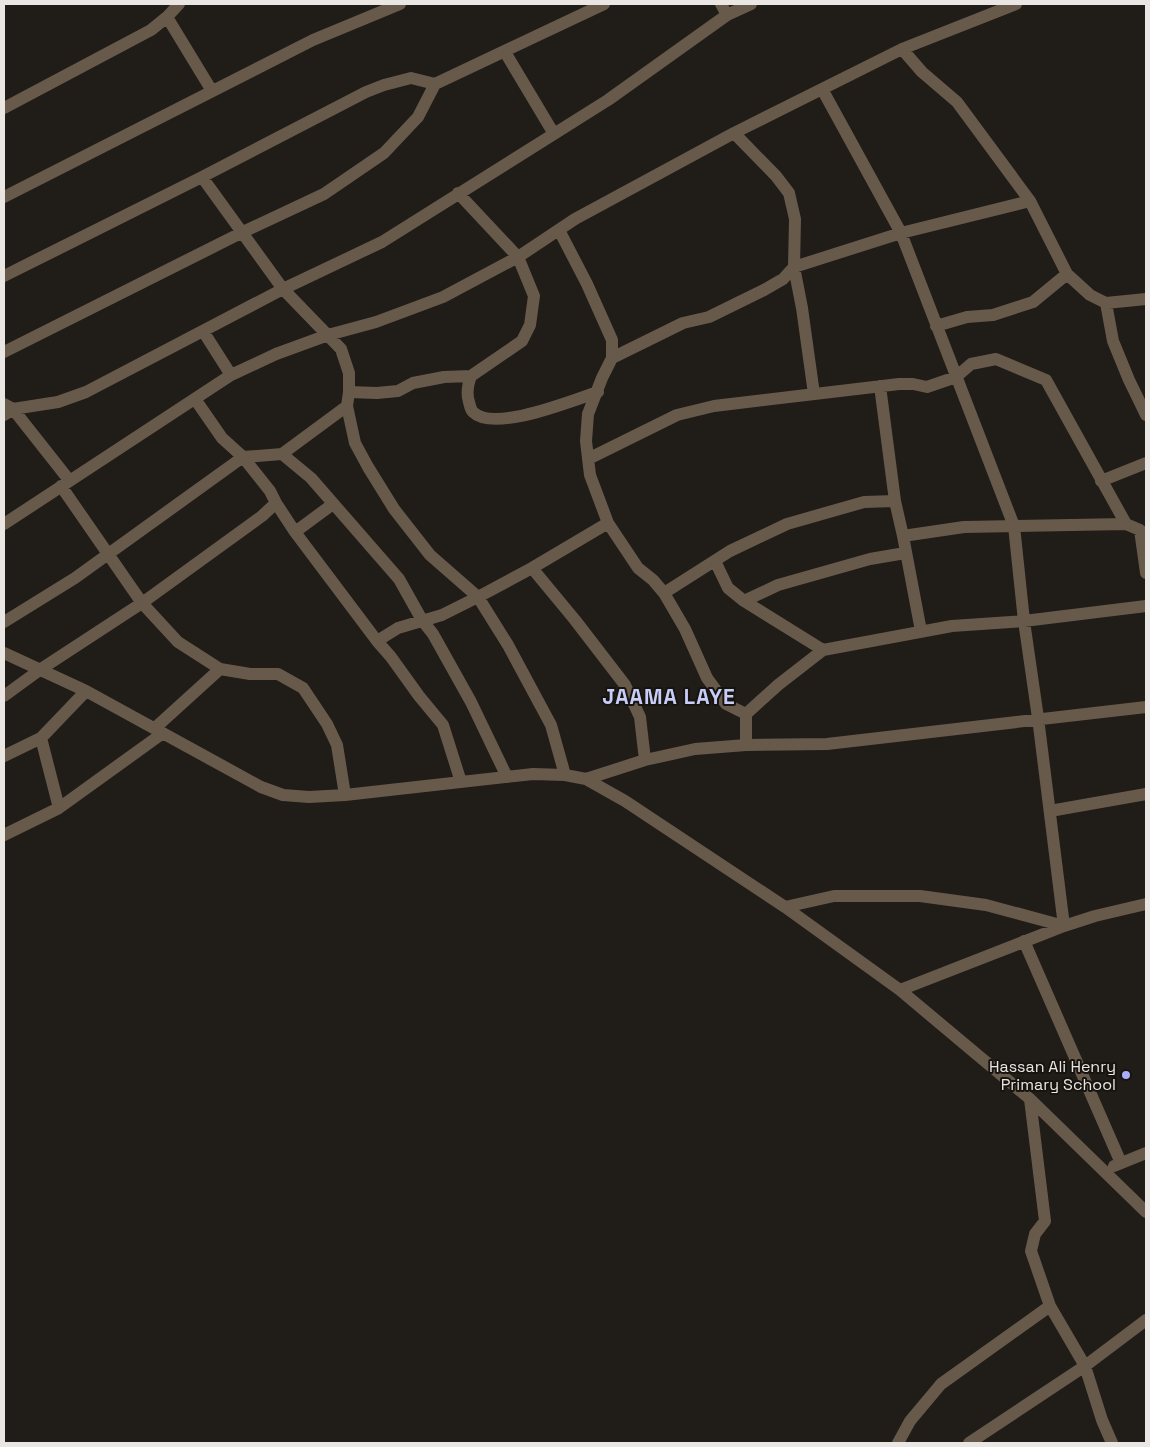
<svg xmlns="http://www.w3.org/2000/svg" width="1150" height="1447" viewBox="0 0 1150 1447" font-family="'Space Grotesk',sans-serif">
	<rect width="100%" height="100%" fill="#201c17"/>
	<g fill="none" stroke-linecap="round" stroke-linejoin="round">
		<path stroke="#685a4b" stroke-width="12" d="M721,4L727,15
			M167,17L212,91
			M902,49L922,72L957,102L1030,201L1067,274L1033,302L993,315L967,317L936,326
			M505,52L554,134
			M822,89L901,233L1014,526L1024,621L1038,718L1064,926L900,990
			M4,108L151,30L167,17L179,4
			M734,133L776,176L789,193L795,219L794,267L802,308L814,394
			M202,177L283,289L341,349L349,373V392L347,406L355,443L368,467L394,509L430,555L478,597L508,645L551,725L565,775
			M4,197L313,40L400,4
			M559,230L587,284L612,340V358L602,378L588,414L586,441L590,475L608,523L638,568L653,580L664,593L685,629L707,678L726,704L746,714
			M1067,274L1090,295L1106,303L1146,299
			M4,276L202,177L366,92L384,85L411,78L435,84
			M1106,303L1113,341L1129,380L1146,415
			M203,331L231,375
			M4,352L243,232L324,194L384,153L418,117L435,84L604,4
			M612,358L683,323L709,317L764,290L783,279L794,267L901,233L1030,201
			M471,376C468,384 466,393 469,402C470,405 470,409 473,412C494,433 573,400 598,392
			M880,386L895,501L903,536L921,631
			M349,392L377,393L398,391L413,383L444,377L471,376L522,341L530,325L534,296L518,257L458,193
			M195,399L222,438L243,457L270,491L276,503L295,532L377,641L391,657L419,696L443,725L461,782
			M4,404L13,409L58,402L86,392L283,289L382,242L608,100L727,15L751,4
			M4,415L13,409L69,480
			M282,454L311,478L399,579L422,620L433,634L471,702L507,777
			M588,459L677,415L714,406L899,384H913L927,387L956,377L971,364L996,359L1046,380L1126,524L1140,530L1146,573
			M1101,481L1146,463
			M61,486L142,603L178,642L220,669L250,674H278L303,688L327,724L337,745L345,795
			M4,524L231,375L276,354L328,335L376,322L443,297L518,257L575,219L734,133L902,49L1016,4
			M295,532L333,504
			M903,536L964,527L1126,524
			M715,561L728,588L744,601L823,650
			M532,568L575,620L625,685L640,717L645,760
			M664,593L730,551L787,524L864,502L895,501
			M744,601L778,585L870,559L905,553
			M4,622L75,578L243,457L282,454L347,406
			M377,641L398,628L442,615L478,597L532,568L608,523
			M4,653L86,691L261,787L283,795L309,797L345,795L533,774L565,775L586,779L625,801L785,907L900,990L1030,1099L1146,1212
			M4,696L41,669L142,603L262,516L276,503
			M155,728L220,669
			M41,738L59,808
			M746,745V714L778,685L823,650L952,626L1024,621L1146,606
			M4,756L41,738L86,691
			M586,779L645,760L695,749L746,745L827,744L1146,707
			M1050,811L1146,794
			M4,835L59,808L163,733
			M785,907L834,896H920L986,905L1064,926L1095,916L1146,904
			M1024,941L1121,1163
			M1114,1166L1146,1153
			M1050,1306L1085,1366L1102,1420L1112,1443
			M898,1443L910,1421L941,1384L1050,1306L1031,1251L1035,1234L1045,1221L1030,1099
			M969,1443L1085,1366L1146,1320"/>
	</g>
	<circle fill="#aaaffb" stroke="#17130f" stroke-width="2" cx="1126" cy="1075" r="5"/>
	<g text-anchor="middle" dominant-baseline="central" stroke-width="4" stroke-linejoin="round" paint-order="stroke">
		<g font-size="16" fill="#e9e6e3" stroke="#17130f" text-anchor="end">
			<text x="1116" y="1066">Hassan Ali Henry<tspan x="1116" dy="18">Primary School</tspan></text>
		</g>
		<g font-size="21" font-weight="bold" letter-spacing="1" fill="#c8cdf8" stroke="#17130f">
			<text x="669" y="696">JAAMA LAYE</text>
		</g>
	</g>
	<rect width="1150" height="1447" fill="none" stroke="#e9e6e3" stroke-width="10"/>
</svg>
